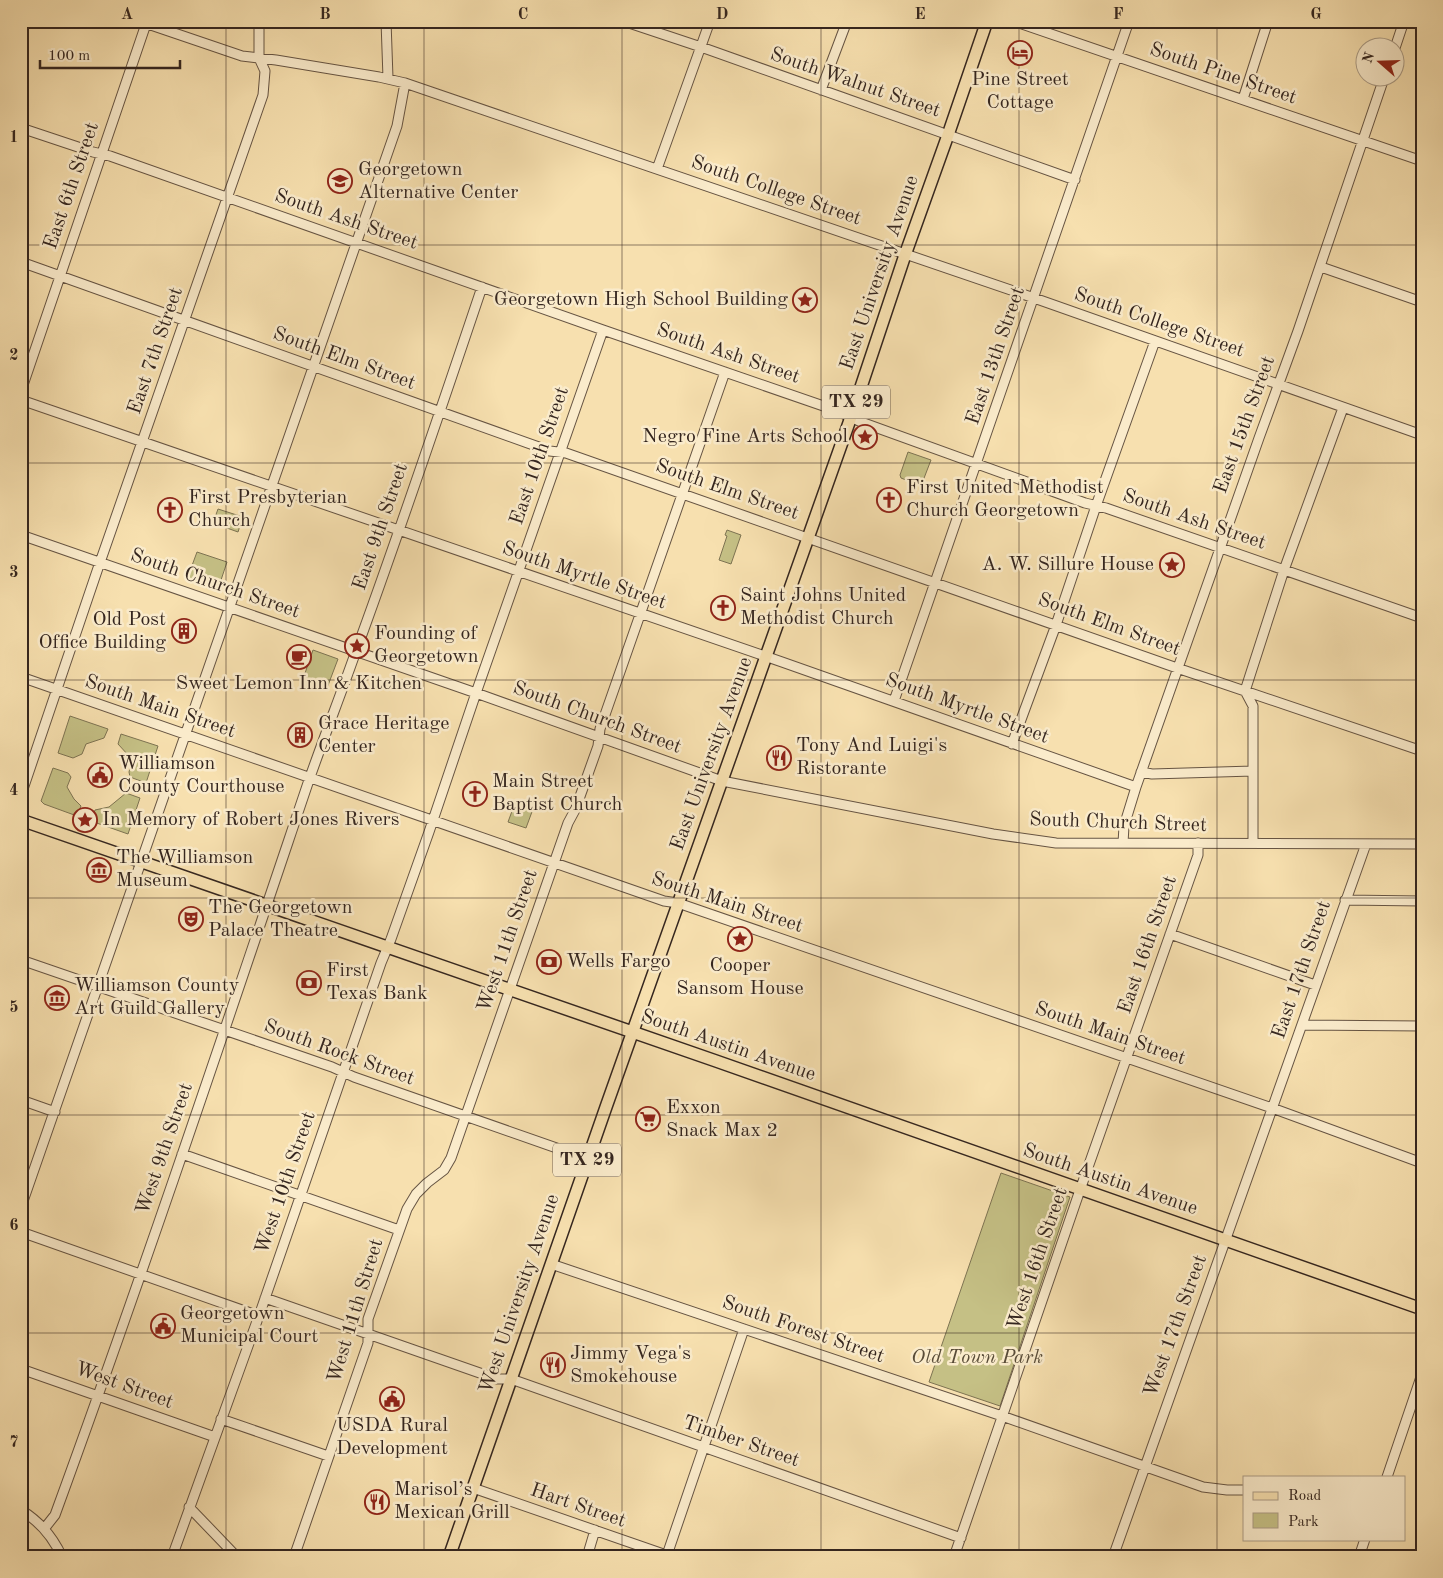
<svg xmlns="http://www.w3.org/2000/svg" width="1443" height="1578" viewBox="0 0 1443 1578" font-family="'Old Standard TT',serif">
	<rect width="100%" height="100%" fill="#f7e0af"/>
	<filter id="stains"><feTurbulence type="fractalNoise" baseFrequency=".004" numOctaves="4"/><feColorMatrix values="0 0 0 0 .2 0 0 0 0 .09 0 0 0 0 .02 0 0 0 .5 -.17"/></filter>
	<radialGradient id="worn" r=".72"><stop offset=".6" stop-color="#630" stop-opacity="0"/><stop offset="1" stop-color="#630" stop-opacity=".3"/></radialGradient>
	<path fill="#c5c085" stroke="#7d7352" d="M908,452L931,460L921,486L901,478L900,475Z
		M218,509L243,517L238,532L213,523Z
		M727,530L741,535L731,564L719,560L727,536L725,535Z
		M197,552L227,562L218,589L187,579Z
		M313,650L338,659L327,688L303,679Z
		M70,716L108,729L104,738L86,744L82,754L73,758L58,753Z
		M121,734L158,746L146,783L130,777L129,772L132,761L128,760L129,756L118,744Z
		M53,768L68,773L71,777L67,787L74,799L81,806L77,816L44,804L41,801Z
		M126,793L140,798L128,834L91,821L95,810L109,807Z
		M515,803L533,809L526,828L508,822Z
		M1001,1173L1070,1197L1000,1406L929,1382Z"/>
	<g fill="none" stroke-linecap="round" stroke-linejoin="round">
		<defs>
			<path id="minor" d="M139,21L242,56L276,60L379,77L405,83L1034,298L1422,435
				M386,21L388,78
				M623,21L701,47L1075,180
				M1013,21L1422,161
				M1395,48L1404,21
				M821,90L847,21
				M1243,99L1268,21
				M21,128L93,152L110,156L603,330L835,410L861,422L1085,503L1106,508L1422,618
				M657,169L710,21
				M21,262L550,451L566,453L1177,668L1422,751
				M1321,267L1422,302
				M21,391L147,21
				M21,400L782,662L1136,787
				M21,535L476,693L722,781L993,834L1056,843L1422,844
				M21,677L664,901L678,903L1272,1108L1422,1163
				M894,701L1129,21
				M1012,744L1056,625L1096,506L1155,341
				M1141,772L1152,774L1253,771
				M21,795L97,571L263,95L265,71L259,58V21
				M1123,843L1124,826L1136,787L1259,438L1298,331L1384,78
				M1253,843V706L1245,691L1284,570L1343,408
				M1345,900L1422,901
				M1170,934L1315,985
				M21,960L332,1067L354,1077L588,1159
				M1302,1025L1422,1026
				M21,1100L55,1112
				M182,1154L399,1230
				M21,1207L397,126L405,83
				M21,1232L259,1316
				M551,1264L1002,1416L1203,1487L1227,1490H1244
				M265,1298L497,1379H511L961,1538
				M21,1369L215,1437
				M221,1419L328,1456
				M1387,1477L1422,1374
				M473,1488L672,1557
				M189,1507L237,1557
				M21,1510C39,1521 53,1537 62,1557
				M44,1529L55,1515C144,1271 226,1026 309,780C324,737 341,694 356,651C400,531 441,409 482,287
				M667,1555L744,1329
				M172,1557L261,1310L381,963L391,939L429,832L476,693L603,330
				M294,1557L368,1343V1319L407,1209L416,1194L427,1183L444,1170L451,1158L568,823L575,810L578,802L598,746L600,729L725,372
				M587,1557L595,1530
				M954,1557L1080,1190L1198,855V843
				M1113,1557L1366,844
				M1359,1557L1365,1539"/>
			<path id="major" d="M21,820L716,1061L1422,1309
				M449,1557L606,1107L851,417L905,255L948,135L987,21"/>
		</defs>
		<use href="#minor" stroke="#665443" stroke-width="11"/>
		<use href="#major" stroke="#35261f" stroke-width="14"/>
		<use href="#minor" stroke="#faebcb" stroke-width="9"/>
		<use href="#major" stroke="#f7e0af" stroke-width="11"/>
	</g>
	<path fill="none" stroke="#35261f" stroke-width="1" stroke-opacity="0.55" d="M226,21V1557M424,21V1557M622,21V1557M821,21V1557M1019,21V1557M1217,21V1557M21,245H1422M21,463H1422M21,680H1422M21,898H1422M21,1115H1422M21,1333H1422"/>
	<defs>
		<symbol id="hotel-ring" viewBox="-11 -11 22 22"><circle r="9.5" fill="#faebcb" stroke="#8f2418" stroke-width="1.5"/><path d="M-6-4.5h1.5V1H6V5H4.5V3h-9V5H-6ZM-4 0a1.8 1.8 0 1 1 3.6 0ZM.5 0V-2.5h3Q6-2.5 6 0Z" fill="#8f2418"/></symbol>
		<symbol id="school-ring" viewBox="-11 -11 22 22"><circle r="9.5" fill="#faebcb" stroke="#8f2418" stroke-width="1.5"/><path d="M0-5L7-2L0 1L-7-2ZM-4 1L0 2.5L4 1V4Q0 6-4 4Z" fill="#8f2418"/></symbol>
		<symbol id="sight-ring" viewBox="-11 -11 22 22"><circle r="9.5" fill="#faebcb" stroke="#8f2418" stroke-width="1.5"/><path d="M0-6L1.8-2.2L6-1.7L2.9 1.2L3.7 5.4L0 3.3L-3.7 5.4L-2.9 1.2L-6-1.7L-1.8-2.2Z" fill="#8f2418"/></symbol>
		<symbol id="church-ring" viewBox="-11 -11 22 22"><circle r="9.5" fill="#faebcb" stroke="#8f2418" stroke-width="1.5"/><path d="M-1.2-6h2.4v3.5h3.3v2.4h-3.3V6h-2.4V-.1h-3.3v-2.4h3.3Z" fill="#8f2418"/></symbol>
		<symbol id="building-ring" viewBox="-11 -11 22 22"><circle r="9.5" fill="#faebcb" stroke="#8f2418" stroke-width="1.5"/><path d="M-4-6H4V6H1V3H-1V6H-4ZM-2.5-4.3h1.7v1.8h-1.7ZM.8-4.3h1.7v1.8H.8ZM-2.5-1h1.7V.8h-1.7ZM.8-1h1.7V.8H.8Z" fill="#8f2418"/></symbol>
		<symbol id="cafe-ring" viewBox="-11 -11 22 22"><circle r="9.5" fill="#faebcb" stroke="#8f2418" stroke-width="1.5"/><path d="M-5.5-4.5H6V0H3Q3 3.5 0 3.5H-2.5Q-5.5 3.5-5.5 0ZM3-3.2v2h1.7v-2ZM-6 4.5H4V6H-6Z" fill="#8f2418"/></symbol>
		<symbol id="restaurant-ring" viewBox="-11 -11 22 22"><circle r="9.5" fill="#faebcb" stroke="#8f2418" stroke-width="1.5"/><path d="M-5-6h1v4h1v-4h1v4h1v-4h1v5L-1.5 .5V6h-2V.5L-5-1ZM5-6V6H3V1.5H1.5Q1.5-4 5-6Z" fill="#8f2418"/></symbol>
		<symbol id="civic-ring" viewBox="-11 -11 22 22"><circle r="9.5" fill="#faebcb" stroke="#8f2418" stroke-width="1.5"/><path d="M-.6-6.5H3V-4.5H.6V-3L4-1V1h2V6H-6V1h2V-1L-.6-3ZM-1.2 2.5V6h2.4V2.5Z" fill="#8f2418"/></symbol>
		<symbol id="museum-ring" viewBox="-11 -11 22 22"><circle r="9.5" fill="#faebcb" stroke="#8f2418" stroke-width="1.5"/><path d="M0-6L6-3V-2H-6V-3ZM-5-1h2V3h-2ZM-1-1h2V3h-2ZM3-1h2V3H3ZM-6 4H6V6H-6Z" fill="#8f2418"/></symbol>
		<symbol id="theatre-ring" viewBox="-11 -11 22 22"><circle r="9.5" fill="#faebcb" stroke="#8f2418" stroke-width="1.5"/><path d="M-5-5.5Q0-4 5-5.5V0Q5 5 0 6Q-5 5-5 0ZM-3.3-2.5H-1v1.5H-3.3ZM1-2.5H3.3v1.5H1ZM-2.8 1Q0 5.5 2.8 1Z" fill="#8f2418"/></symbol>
		<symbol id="bank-ring" viewBox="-11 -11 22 22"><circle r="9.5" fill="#faebcb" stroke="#8f2418" stroke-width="1.5"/><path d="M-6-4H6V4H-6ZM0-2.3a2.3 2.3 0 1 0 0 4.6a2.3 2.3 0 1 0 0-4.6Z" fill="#8f2418"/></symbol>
		<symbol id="supermarket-ring" viewBox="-11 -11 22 22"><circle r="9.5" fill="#faebcb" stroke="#8f2418" stroke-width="1.5"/><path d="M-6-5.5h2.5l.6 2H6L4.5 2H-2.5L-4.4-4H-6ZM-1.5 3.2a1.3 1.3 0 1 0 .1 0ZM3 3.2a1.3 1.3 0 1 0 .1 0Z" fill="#8f2418"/></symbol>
	</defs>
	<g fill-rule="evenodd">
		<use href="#hotel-ring" x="1006" y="39" width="28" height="28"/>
		<use href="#school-ring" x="326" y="167" width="28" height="28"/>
		<use href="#sight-ring" x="791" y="286" width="28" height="28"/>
		<use href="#sight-ring" x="851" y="423" width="28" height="28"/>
		<use href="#church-ring" x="875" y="486" width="28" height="28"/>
		<use href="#church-ring" x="156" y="496" width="28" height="28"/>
		<use href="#sight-ring" x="1158" y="551" width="28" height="28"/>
		<use href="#church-ring" x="709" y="594" width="28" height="28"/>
		<use href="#building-ring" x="170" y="617" width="28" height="28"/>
		<use href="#sight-ring" x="343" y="632" width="28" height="28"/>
		<use href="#cafe-ring" x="285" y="643" width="28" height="28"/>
		<use href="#building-ring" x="286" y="721" width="28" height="28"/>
		<use href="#restaurant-ring" x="765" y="744" width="28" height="28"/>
		<use href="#civic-ring" x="86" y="761" width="28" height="28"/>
		<use href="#church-ring" x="461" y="780" width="28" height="28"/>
		<use href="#sight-ring" x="71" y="806" width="28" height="28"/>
		<use href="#museum-ring" x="85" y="856" width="28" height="28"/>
		<use href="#theatre-ring" x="177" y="905" width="28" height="28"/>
		<use href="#sight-ring" x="726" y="925" width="28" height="28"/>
		<use href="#bank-ring" x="535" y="948" width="28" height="28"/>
		<use href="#bank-ring" x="295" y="969" width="28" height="28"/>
		<use href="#museum-ring" x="43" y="984" width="28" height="28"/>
		<use href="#supermarket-ring" x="634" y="1105" width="28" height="28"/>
		<use href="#civic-ring" x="149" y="1312" width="28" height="28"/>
		<use href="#restaurant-ring" x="539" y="1351" width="28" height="28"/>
		<use href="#civic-ring" x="378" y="1385" width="28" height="28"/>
		<use href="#restaurant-ring" x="363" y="1488" width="28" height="28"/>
	</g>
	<g text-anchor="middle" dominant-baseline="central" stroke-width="5" stroke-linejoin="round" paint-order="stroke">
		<g fill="#faebcb" stroke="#706153" stroke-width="1">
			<rect x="822" y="385.5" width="68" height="33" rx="4"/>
			<rect x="553" y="1143.5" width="68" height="33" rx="4"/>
		</g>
		<g font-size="19" font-weight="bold" fill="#35261f">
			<text x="856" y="402">TX 29</text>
			<text x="587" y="1160">TX 29</text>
		</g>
		<g font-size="20" fill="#35261f" stroke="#faebcb">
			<text transform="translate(1223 74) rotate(19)">South Pine Street</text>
			<text transform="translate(855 83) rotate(19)">South Walnut Street</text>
			<text transform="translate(72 186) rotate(-71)">East 6th Street</text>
			<text transform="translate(776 191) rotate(19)">South College Street</text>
			<text transform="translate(346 220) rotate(19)">South Ash Street</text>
			<text transform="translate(880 273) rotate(-71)">East University Avenue</text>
			<text transform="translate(1159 323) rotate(19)">South College Street</text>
			<text transform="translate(156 351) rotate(-71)">East 7th Street</text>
			<text transform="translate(728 354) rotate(19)">South Ash Street</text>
			<text transform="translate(996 356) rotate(-71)">East 13th Street</text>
			<text transform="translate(344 359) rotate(20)">South Elm Street</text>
			<text transform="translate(1245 425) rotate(-70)">East 15th Street</text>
			<text transform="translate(540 456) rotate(-71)">East 10th Street</text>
			<text transform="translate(727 490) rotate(19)">South Elm Street</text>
			<text transform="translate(1194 520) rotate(19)">South Ash Street</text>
			<text transform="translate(381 527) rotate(-71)">East 9th Street</text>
			<text transform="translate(584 576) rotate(19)">South Myrtle Street</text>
			<text transform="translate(215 584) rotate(19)">South Church Street</text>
			<text transform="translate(1109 625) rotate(20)">South Elm Street</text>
			<text transform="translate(160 707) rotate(19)">South Main Street</text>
			<text transform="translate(967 709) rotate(20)">South Myrtle Street</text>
			<text transform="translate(597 718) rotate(20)">South Church Street</text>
			<text transform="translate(712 754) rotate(-70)">East University Avenue</text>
			<text transform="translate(1118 823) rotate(2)">South Church Street</text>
			<text transform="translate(727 903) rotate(18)">South Main Street</text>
			<text transform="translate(508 941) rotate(-71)">West 11th Street</text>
			<text transform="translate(1148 945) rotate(-71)">East 16th Street</text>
			<text transform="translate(1302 970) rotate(-71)">East 17th Street</text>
			<text transform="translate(1110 1034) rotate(19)">South Main Street</text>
			<text transform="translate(728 1046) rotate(19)">South Austin Avenue</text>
			<text transform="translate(339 1053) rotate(20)">South Rock Street</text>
			<text transform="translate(165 1149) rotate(-71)">West 9th Street</text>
			<text transform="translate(1110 1180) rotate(19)">South Austin Avenue</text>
			<text transform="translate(286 1183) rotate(-71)">West 10th Street</text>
			<text transform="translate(1038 1259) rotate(-71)">West 16th Street</text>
			<text transform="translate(520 1294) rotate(-71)">West University Avenue</text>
			<text transform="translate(356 1311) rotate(-73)">West 11th Street</text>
			<text transform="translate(1176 1326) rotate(-70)">West 17th Street</text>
			<text transform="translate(803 1330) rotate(19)">South Forest Street</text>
			<text transform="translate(124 1386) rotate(20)">West Street</text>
			<text transform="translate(741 1442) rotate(19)">Timber Street</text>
			<text transform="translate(578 1506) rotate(19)">Hart Street</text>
		</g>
		<g font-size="20" fill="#35261f" stroke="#faebcb" text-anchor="start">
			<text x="1020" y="80" text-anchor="middle">Pine Street<tspan x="1020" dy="23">Cottage</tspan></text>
			<text x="358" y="170">Georgetown<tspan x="358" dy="23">Alternative Center</tspan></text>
			<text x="788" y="300" text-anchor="end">Georgetown High School Building</text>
			<text x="848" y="437" text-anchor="end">Negro Fine Arts School</text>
			<text x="906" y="488">First United Methodist<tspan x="906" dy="23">Church Georgetown</tspan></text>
			<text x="188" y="498">First Presbyterian<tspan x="188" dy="23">Church</tspan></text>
			<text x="1154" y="565" text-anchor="end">A. W. Sillure House</text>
			<text x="740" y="596">Saint Johns United<tspan x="740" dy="23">Methodist Church</tspan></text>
			<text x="166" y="620" text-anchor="end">Old Post<tspan x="166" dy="23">Office Building</tspan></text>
			<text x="374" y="634">Founding of<tspan x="374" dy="23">Georgetown</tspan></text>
			<text x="299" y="684" text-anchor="middle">Sweet Lemon Inn &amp; Kitchen</text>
			<text x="318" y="724">Grace Heritage<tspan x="318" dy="23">Center</tspan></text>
			<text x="796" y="746">Tony And Luigi's<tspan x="796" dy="23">Ristorante</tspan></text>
			<text x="118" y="764">Williamson<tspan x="118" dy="23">County Courthouse</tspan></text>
			<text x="492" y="782">Main Street<tspan x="492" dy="23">Baptist Church</tspan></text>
			<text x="102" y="820">In Memory of Robert Jones Rivers</text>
			<text x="116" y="858">The Williamson<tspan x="116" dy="23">Museum</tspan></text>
			<text x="208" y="908">The Georgetown<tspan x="208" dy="23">Palace Theatre</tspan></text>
			<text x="566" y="962">Wells Fargo</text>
			<text x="740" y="966" text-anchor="middle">Cooper<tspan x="740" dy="23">Sansom House</tspan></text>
			<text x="326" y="971">First<tspan x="326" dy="23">Texas Bank</tspan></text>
			<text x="74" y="986">Williamson County<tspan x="74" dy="23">Art Guild Gallery</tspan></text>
			<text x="666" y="1108">Exxon<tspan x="666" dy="23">Snack Max 2</tspan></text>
			<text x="180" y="1314">Georgetown<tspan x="180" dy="23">Municipal Court</tspan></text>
			<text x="570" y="1354">Jimmy Vega's<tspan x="570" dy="23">Smokehouse</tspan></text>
			<text x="392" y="1426" text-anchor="middle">USDA Rural<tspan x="392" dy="23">Development</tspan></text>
			<text x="394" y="1490">Marisol’s<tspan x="394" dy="23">Mexican Grill</tspan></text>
		</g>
		<g font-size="20" font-style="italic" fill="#594c38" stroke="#faebcb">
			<text x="977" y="1358">Old Town Park</text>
		</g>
	</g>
	<rect width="1443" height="1578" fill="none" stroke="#f7e0af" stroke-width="55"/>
	<rect x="1243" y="1476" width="162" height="65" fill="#faebcb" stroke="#ab9c86"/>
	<rect x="1253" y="1492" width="25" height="8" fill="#f7e0af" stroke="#ab9c86"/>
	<text x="1288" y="1500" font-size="15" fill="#35261f">Road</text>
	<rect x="1253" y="1513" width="25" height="15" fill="#c5c085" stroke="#ab9c86"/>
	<text x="1288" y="1526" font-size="15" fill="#35261f">Park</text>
	<g transform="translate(1380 62) rotate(290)"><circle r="24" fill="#faebcb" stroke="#ab9c86"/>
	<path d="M0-4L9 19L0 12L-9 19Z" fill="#8f2418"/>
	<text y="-8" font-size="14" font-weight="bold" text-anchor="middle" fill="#35261f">N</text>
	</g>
	<path d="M40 60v8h140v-8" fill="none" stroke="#35261f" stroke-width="2.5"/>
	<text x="48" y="60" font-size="15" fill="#35261f" stroke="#faebcb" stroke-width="4" paint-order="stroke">100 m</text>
	<rect x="28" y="28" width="1388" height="1522" fill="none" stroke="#35261f" stroke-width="2"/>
	<g font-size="16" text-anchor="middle" font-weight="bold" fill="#35261f">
		<text x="127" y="19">A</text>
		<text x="325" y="19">B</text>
		<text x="523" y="19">C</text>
		<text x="722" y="19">D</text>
		<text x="920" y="19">E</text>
		<text x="1118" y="19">F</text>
		<text x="1316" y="19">G</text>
		<text x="14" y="142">1</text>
		<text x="14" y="360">2</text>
		<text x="14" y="577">3</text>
		<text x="14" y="795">4</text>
		<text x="14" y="1012">5</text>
		<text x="14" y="1230">6</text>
		<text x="14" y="1447">7</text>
	</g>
	<rect width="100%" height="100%" filter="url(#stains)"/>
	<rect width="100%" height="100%" fill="url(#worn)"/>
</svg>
